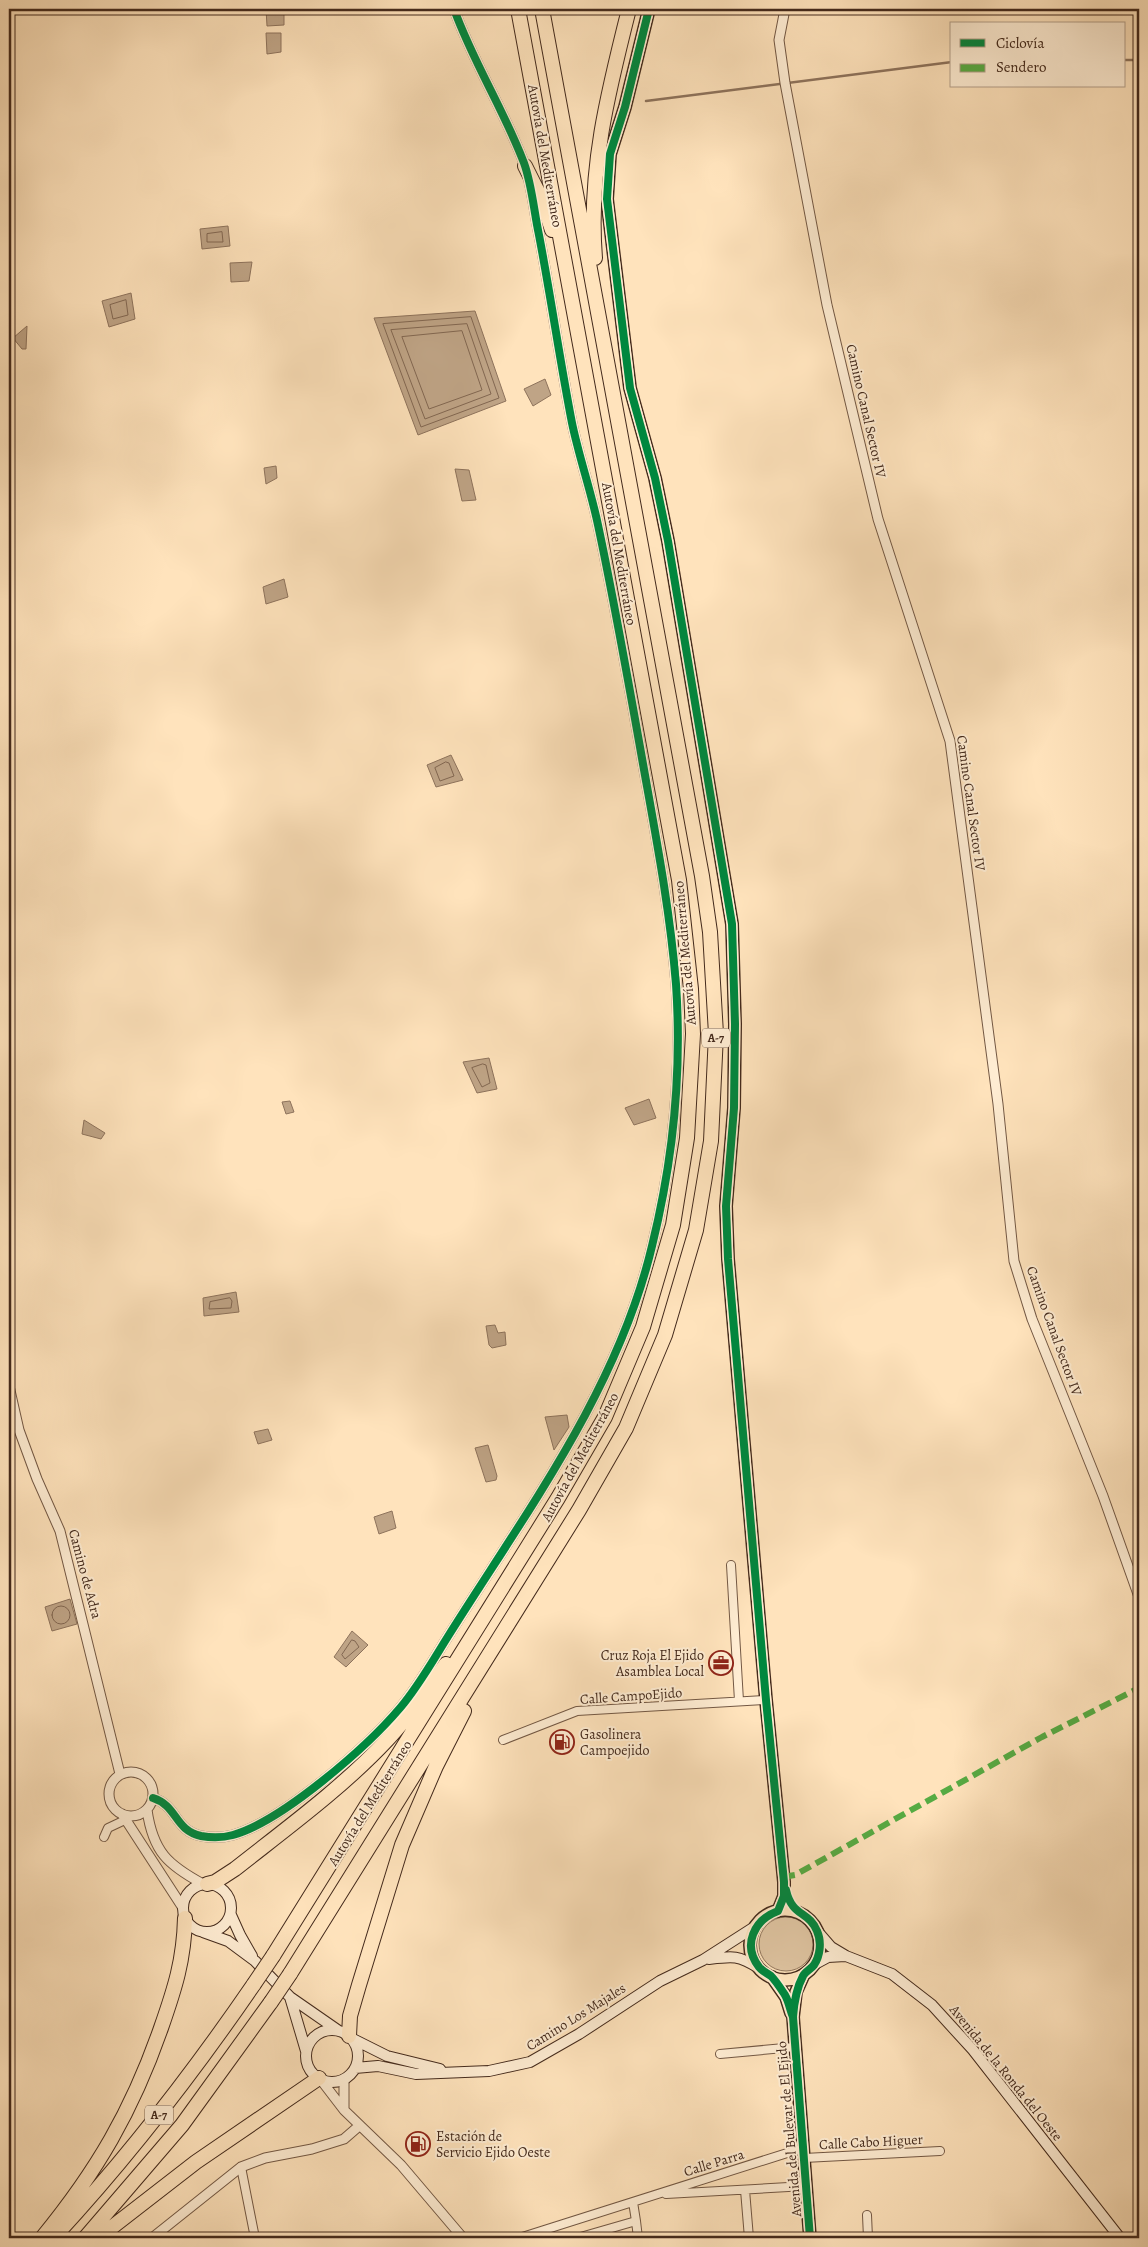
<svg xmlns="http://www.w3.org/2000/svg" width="1148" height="2247" viewBox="0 0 1148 2247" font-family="Alegreya,serif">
	<rect width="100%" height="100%" fill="#ffe3bc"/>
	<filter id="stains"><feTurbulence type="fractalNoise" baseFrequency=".004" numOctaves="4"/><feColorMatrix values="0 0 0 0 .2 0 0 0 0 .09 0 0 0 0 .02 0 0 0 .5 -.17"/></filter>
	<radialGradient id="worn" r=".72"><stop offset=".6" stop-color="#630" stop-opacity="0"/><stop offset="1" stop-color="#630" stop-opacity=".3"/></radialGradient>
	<path fill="#dfc4a1" stroke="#92775e" d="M759 1944a27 27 0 1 1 54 0a27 27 0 1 1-54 0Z"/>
	<path fill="#bfa486" stroke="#8e735c" d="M266,9H284V25L267,26Z
		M266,33H281V52L267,54Z
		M228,226L230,246L202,249L200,229Z
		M252,262L249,281L231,282L230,263Z
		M131,293L135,319L109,327L102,301Z
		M475,311L506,401L418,435L374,318Z
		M27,326L26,349H22L13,338Z
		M545,379L551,395L533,406L524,389Z
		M276,466L277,478L266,484L264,468Z
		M455,469L469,470L476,500L462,501Z
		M284,579L288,597L266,604L263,587Z
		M451,755L463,780L436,787L427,765Z
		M489,1058L497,1089L477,1093L463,1062Z
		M649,1099L656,1118L634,1125L625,1108Z
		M290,1101L294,1112L286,1114L282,1102Z
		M84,1120L105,1133L101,1139L82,1134Z
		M236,1292L239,1312L204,1316L203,1298Z
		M495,1325L498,1333L505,1332L506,1345L492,1348L489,1345L486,1326Z
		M567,1415L569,1427L554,1450L545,1417Z
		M268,1429L272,1440L258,1444L254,1432Z
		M488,1445L497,1476L496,1480L486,1482L475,1448Z
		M392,1511L396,1528L379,1534L374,1517Z
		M70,1599L77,1624L52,1631L45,1607Z
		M352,1631L368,1645L346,1667L334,1657Z"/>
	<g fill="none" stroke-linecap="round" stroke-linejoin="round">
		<path stroke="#826751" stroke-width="1" d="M222,232L223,242H207V234Z
			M126,300L128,315L113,319L110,305Z
			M471,317L499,398L421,427L383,324Z
			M467,324L491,394L425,419L391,330Z
			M462,331L482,390L429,409L402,337Z
			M446,762L449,763L454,776L440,781L435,768Z
			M483,1064L486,1065L490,1083L482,1087L472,1068Z
			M230,1298L232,1301L231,1308L209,1309L210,1302Z
			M52 1615a9 9 0 1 1 18 0a9 9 0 1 1-18 0Z
			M352,1640L355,1641L359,1647L345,1659L342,1655Z"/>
		<path stroke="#8e735c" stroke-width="2.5" d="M1124,60H1139
			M646,101L952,62"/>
		<defs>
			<path id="minor" d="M731,1565L739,1701
				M503,1740L577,1711L766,1700
				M104,1837L108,1828L125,1820
				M720,2054L795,2047
				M804,2158L940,2151
				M241,2167L255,2238
				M745,2190L749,2238
				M666,2194L806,2186
				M867,2215L868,2238
				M636,2221L638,2238
				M519,2238L803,2148
				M577,2238L636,2221L633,2202"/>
			<path id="tertiary" d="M785,9L779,40L785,83L827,305L878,519L950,741L998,1104L1014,1261L1032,1319L1103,1496L1139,1597
				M9,1386L19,1430L37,1479L60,1531L120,1774
				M109 1794a22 22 0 1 1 44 0a22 22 0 1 1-44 0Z
				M153,1798C178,1806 174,1830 201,1836C212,1838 222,1838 233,1835C282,1821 366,1748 400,1708C418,1687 432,1662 447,1638C524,1515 618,1390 652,1246C673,1161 682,1072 676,984C670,910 656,837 643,764C629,685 615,605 598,525C591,491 579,457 572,423C560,361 551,298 539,235C534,212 532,185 524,163C504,110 473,62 454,9
				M147,1810C153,1852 168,1865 203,1884
				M122,1814L183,1908
				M344,2079V2110
				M321,2080L344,2110L401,2165L463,2238
				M152,2238L241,2167L265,2158L312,2149L344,2139L359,2126"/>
			<path id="secondary" d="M183 1908a24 24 0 1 1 48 0a24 24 0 1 1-48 0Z
				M231,1915L240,1935L252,1956
				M203,1932L228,1941L255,1961L290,1997L339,2031
				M818,1932L831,1947L846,1956L892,1974L932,2005L973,2050L1120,2238
				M709,1959C733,1956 738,1955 759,1968
				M815,1964L828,1957L845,1956
				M290,1997L306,2051
				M306 2056a26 26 0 1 1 52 0a26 26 0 1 1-52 0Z
				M353,2039L387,2056L440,2069
				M355,2068L378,2066L416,2074L489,2071L530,2062L579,2034L660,1981L703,1960L756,1926"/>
			<path id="primary" d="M649,9L625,107L610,154L607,199L630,388L655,478L668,541L732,924L735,1024L734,1108L726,1206L728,1259L766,1700L784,1882V1896L778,1911
				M750 1945a35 35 0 1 1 70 0a35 35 0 1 1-70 0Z
				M804,1974L796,1992L793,2017L810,2238
				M772,1977L786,1997L791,2013"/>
			<path id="motorway" d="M525,166L542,200L552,230
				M595,258C588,171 608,92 629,9
				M207,1884L215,1882L235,1869C287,1828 342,1788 387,1740C409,1717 427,1690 446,1664
				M273,1956L558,1498L605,1417L643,1327L673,1225L687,1138L693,1034L691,989L679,880L518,9
				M290,1974L579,1510L626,1428L665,1335L696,1230L711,1141L716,1034L710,932L702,876L542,9
				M349,2036L350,2016L359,1985L402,1845L436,1766L464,1711
				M55,2236C128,2157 193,2073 254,1984
				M42,2238C97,2171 132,2111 161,2028C175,1988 184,1960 185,1918
				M85,2238L182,2125L271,2002
				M98,2238L196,2162L319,2078"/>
		</defs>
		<use href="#minor" stroke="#735844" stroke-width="10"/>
		<use href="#tertiary" stroke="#735844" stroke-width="11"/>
		<use href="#secondary" stroke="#442a1c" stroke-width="12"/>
		<use href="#primary" stroke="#442a1c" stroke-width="14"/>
		<use href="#motorway" stroke="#442a1c" stroke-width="16"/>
		<use href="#minor" stroke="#ffedd3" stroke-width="8"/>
		<use href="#tertiary" stroke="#ffedd3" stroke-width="9"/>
		<use href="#secondary" stroke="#ffedd3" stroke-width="10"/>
		<use href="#primary" stroke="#ffe3bc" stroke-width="11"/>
		<use href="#motorway" stroke="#ffe3bc" stroke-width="14"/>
		<defs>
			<path id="motorway-bridge" d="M254,1984L273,1956
				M271,2002L290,1974"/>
		</defs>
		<use href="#motorway-bridge" stroke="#442a1c" stroke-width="16" stroke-linecap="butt"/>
		<use href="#motorway-bridge" stroke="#ffe3bc" stroke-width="14"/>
		<path stroke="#56ab43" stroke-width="6" stroke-dasharray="12 6" stroke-linecap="butt" d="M783,1877L795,1875L1042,1737L1139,1688"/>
		<defs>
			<path id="cycleway" d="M649,9L625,107L610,154L607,199L630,388L655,478L668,541L732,924L735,1024L734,1108L726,1206L728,1259L766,1700L784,1882V1896L778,1911C754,1920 742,1945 759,1967C762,1971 767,1973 771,1976C776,1981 781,1989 785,1995C789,2002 790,2010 793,2017
				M153,1798C178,1806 174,1830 201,1836C212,1838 222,1838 233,1835C282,1821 366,1748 400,1708C418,1687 432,1662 447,1638C524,1515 618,1390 652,1246C673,1161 682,1072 676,984C670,910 656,837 643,764C629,685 615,605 598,525C591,491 579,457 572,423C560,361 551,298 539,235C534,212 532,185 524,163C504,110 473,62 454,9
				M786,1890C792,1917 809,1911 817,1931C822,1942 820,1956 814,1965C811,1969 805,1972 803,1976C796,1989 794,2003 793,2017L810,2238"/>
		</defs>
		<use href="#cycleway" stroke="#ffedd3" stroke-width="11"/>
		<use href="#cycleway" stroke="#00873e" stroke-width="8"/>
	</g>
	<defs>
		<symbol id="office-ring" viewBox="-11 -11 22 22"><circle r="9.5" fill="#ffedd3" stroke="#8f2418" stroke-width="1.5"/><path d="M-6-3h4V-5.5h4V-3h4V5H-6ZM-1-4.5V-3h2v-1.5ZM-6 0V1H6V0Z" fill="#8f2418"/></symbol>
		<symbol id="fuel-ring" viewBox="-11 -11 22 22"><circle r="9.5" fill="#ffedd3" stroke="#8f2418" stroke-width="1.5"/><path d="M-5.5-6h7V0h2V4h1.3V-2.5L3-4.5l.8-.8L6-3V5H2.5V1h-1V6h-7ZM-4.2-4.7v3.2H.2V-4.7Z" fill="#8f2418"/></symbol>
	</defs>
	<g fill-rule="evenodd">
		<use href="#office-ring" x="707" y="1649" width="28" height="28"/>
		<use href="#fuel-ring" x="548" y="1728" width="28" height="28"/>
		<use href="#fuel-ring" x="404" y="2130" width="28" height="28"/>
	</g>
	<g text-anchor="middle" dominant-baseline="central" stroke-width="4" stroke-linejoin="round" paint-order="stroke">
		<g fill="#ffedd3" stroke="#7c6453" stroke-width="1">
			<rect x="702" y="1028.5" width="28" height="19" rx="4"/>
			<rect x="145" y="2105.5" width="28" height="19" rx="4"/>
		</g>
		<g font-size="12" font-weight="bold" fill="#442a1c">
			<text x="716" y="1038">A-7</text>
			<text x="159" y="2115">A-7</text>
		</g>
		<g font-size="14" fill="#442a1c" stroke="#ffedd3">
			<text transform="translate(545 156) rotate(80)">Autovía del Mediterráneo</text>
			<text transform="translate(866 411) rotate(77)">Camino Canal Sector IV</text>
			<text transform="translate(619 554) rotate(80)">Autovía del Mediterráneo</text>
			<text transform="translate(971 803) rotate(82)">Camino Canal Sector IV</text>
			<text transform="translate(685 953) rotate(-95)">Autovía del Mediterráneo</text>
			<text transform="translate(1054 1331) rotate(70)">Camino Canal Sector IV</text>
			<text transform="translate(580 1457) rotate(-61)">Autovía del Mediterráneo</text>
			<text transform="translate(85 1574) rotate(75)">Camino de Adra</text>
			<text transform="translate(631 1696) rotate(-4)">Calle CampoEjido</text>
			<text transform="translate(370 1803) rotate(-58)">Autovía del Mediterráneo</text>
			<text transform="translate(576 2017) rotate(-32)">Camino Los Majales</text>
			<text transform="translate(1006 2073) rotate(51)">Avenida de la Ronda del Oeste</text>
			<text transform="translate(789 2129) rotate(-95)">Avenida del Bulevar de El Ejido</text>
			<text transform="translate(871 2142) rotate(-3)">Calle Cabo Higuer</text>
			<text transform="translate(714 2163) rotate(-17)">Calle Parra</text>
		</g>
		<g font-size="14" fill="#442a1c" stroke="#ffedd3" text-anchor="start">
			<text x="704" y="1655" text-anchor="end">Cruz Roja El Ejido<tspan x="704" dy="16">Asamblea Local</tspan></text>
			<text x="580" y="1734">Gasolinera<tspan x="580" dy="16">Campoejido</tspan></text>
			<text x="436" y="2136">Estación de<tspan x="436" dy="16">Servicio Ejido Oeste</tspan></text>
		</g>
	</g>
	<rect width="1148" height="2247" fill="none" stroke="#ffe3bc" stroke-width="30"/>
	<rect x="10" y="10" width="1128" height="2227" fill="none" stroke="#442a1c" stroke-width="2.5"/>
	<rect x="15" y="15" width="1118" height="2217" fill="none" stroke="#442a1c"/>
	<rect x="950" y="22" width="175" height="65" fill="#ffedd3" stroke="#b49f8a"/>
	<rect x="960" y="39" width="25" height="8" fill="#00873e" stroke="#b49f8a"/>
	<text x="996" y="48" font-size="15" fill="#442a1c">Ciclovía</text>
	<rect x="960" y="64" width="25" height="8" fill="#56ab43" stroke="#b49f8a"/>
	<text x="996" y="72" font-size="15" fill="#442a1c">Sendero</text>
	<rect width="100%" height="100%" filter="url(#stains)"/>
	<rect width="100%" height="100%" fill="url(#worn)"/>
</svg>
